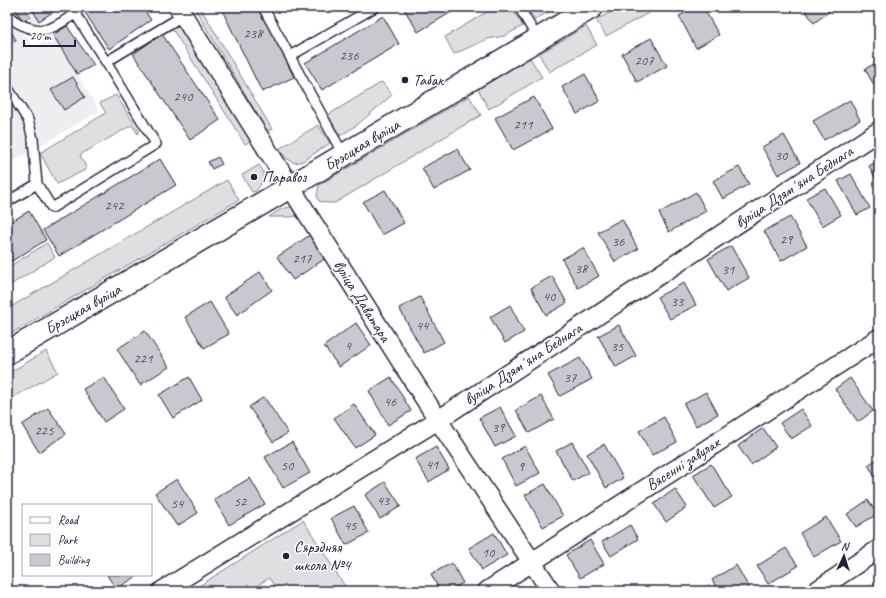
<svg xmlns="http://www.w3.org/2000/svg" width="886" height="598" viewBox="0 0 886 598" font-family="Caveat,sans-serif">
	<rect width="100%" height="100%" fill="#fff"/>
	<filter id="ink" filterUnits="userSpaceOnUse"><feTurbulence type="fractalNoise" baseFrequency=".025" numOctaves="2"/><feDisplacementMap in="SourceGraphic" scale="8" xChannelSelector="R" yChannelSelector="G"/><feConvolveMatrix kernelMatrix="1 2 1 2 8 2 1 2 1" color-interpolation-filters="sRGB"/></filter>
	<g filter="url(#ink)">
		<path fill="#eeeef1" d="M7,7H61L39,21L21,36L25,35L34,48L53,35L73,67L99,111L7,165Z"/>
		<path fill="#dfdfe2" stroke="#80808e" d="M194,7H200L272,129L267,131Z
			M495,7H511L523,26L504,36L488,39L454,54L445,37Z
			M526,7H556L535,20Z
			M620,7H650L656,9L606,36L596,20Z
			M175,26L180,27L252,140L245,144L171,27Z
			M586,26L597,45L549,72L539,54Z
			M530,58L542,77L489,109L478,89Z
			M382,82L392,95L357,125L340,136L328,115Z
			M116,95L139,131L138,134L132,125L80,155L87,169L57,184L40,153L106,113L100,103Z
			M469,96L481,115L335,203H327L319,201L317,196L319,185Z
			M318,125L330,143L303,161L295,163L286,158L279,149Z
			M259,165C267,174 263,182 256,191L252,192L242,175Z
			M227,180L239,200L7,336V309Z
			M289,207L298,209L302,215L291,217H269L279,210Z
			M47,243L55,257L7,287V268Z
			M46,351L58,372L7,401V374Z
			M303,520L348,591H278L269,578L249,591H191Z"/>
		<path fill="#c8c8cf" stroke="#22223b" d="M14,7H24L30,16L23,21Z
			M31,7H61L39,21Z
			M90,7H142L151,20L109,49L84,11Z
			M222,7H260L294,77L262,92L221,8Z
			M403,7H460L418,32Z
			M695,7H703L719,35L696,48L679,16Z
			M803,7H827L830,11L814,23Z
			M383,16L399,44L322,90L305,63Z
			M7,25L16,40L7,45Z
			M67,26L94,65L77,74L53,35Z
			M162,34L220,120L190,140L133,54Z
			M651,38L667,66L637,82L622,54Z
			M879,61V94L865,69Z
			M585,74L600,101L577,114L562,87Z
			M73,77L85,97L64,110L51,90Z
			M534,97L552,129L513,150L495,118Z
			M850,100L860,120L824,140L813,121Z
			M784,135L800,163L778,175L762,147Z
			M457,149L470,170L434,190L422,168Z
			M218,157L222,164L212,169L208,162Z
			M160,159L176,185L59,256L43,230Z
			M879,160V184L869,166Z
			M739,167L749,184L723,199L713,181Z
			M851,174L870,208L857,215L838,181Z
			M825,188L841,215L822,226L806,198Z
			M385,190L404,223L382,235L363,202Z
			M696,192L706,211L669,232L659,213Z
			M29,211L46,240L7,264V224Z
			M790,217L807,246L781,261L764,231Z
			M622,219L638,249L615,262L598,232Z
			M310,235L326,258L293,280L277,257Z
			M731,246L749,278L726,291L708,259Z
			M583,248L599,276L578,288L562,259Z
			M260,272L272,290L237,315L224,297Z
			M552,276L567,303L546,315L531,288Z
			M684,283L696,305L670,319L657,297Z
			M420,297L444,342L424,353L399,308Z
			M210,302L229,334L204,348L185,317Z
			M510,305L524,332L505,343L490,317Z
			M356,323L371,345L339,367L324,346Z
			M619,325L636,356L616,367L598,336Z
			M145,331L169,367L140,385L117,349Z
			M580,358L592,379L560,396L548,375Z
			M879,358V374L872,363Z
			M104,377L124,409L104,422L83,389Z
			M189,377L202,400L173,418L159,395Z
			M391,377L411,411L388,425L369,391Z
			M850,378L873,411L858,422L835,389Z
			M706,392L718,414L696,426L684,404Z
			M541,396L554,419L529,433L516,410Z
			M264,397L288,433L273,442L249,407Z
			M354,404L375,435L355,448L334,418Z
			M500,407L516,436L495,447L479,418Z
			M48,408L66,434L39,452L22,425Z
			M801,409L812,426L791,439L780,423Z
			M664,417L677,442L652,455L639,431Z
			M763,428L776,447L751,465L738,446Z
			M292,442L310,473L283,488L265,457Z
			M572,442L589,472L573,481L556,451Z
			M604,444L623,478L606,488L587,454Z
			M525,446L540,473L516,486L502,459Z
			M436,447L449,469L429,482L415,459Z
			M879,458V483L868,465Z
			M711,464L732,497L714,508L693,475Z
			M250,478L265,504L229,525L214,499Z
			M177,479L198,513L177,526L155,493Z
			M385,482L401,506L380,519L365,495Z
			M545,484L563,516L543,527L525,495Z
			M675,489L687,507L666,522L654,504Z
			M868,500L877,514L856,527L847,514Z
			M354,506L369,533L346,545L331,518Z
			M826,517L841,541L814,557L800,533Z
			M630,525L638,539L611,556L602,542Z
			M494,533L507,555L482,570L469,548Z
			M590,540L604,564L580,578L566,555Z
			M786,548L798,566L768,584L757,566Z
			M452,563L463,583L448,591H440L431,574Z
			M736,565L751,591H719L712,580Z
			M107,575H139L116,589Z
			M877,583L879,587V591H861Z
			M407,584L412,591H395Z"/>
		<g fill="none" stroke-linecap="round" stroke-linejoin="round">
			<defs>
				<path id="service" d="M71,7L106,62
					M263,7L344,156
					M519,7L538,39
					M7,14C16,24 33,32 47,29C55,28 68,18 75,14
					M290,56L375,7
					M7,87L28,120L33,139L37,184L52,208L156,144L106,62L184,15
					M7,202L37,184"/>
				<path id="minor" d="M178,7L303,207L438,420L551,591
					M162,591L438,420L879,131
					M487,591L879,338
					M816,591L879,549"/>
				<path id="secondary" d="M7,353L290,187L592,7"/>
			</defs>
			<use href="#service" stroke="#22223b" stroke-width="12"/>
			<use href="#minor" stroke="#22223b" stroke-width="21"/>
			<use href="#secondary" stroke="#22223b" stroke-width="25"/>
			<use href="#service" stroke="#fff" stroke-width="9"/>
			<use href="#minor" stroke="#fff" stroke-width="18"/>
			<use href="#secondary" stroke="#fff" stroke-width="22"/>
		</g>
	</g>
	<g fill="#22223b" stroke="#fff" stroke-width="1.5">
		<circle cx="405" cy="80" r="4"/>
		<circle cx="254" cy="177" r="4"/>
		<circle cx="286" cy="556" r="4"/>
	</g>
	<g text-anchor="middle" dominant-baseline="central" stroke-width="3" stroke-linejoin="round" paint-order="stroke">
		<g font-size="14" fill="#4c4c60">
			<text x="253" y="33">238</text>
			<text x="349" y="55">236</text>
			<text x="644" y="60">207</text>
			<text x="183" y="96">240</text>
			<text x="523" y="124">211</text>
			<text x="781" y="155">30</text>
			<text x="114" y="205">242</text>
			<text x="786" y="239">29</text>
			<text x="618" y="241">36</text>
			<text x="302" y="258">217</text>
			<text x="581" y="268">38</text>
			<text x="728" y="269">31</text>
			<text x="549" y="296">40</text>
			<text x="677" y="301">33</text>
			<text x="422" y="325">44</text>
			<text x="348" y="345">4</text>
			<text x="617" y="346">35</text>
			<text x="143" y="358">221</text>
			<text x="570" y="377">37</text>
			<text x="390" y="401">46</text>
			<text x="498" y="427">39</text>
			<text x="44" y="430">225</text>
			<text x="432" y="464">41</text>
			<text x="287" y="465">50</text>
			<text x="521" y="466">9</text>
			<text x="383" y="500">43</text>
			<text x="240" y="501">52</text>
			<text x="177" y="503">54</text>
			<text x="350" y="525">45</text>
			<text x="488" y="552">10</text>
		</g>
		<g font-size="16" fill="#22223b" stroke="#fff" text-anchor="start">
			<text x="413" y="80">Табак</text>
			<text x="262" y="177">Паравоз</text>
			<text x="294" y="547">Сярэдняя<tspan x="294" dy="18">школа №4</tspan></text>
		</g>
		<g font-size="16" fill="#22223b" stroke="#fff">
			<text transform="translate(362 145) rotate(-31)">Брэсцкая вуліца</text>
			<text transform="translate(794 187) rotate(-33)">вуліца Дзямʼяна Беднага</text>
			<text transform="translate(362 301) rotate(58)">вуліца Даватара</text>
			<text transform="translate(83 309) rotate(-30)">Брэсцкая вуліца</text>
			<text transform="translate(523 364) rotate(-33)">вуліца Дзямʼяна Беднага</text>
			<text transform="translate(683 464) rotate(-33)">Вясенні завулак</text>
		</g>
	</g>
	<rect width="886" height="598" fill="none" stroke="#fff" stroke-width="24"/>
	<rect x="12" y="12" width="862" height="574" fill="none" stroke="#22223b" stroke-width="1.5" filter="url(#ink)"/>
	<rect x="22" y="504" width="130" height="72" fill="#ffffff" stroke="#a7a7b1"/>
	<rect x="30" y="517" width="20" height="6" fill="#ffffff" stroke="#a7a7b1"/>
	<text x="58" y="524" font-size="12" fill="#22223b">Road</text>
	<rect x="30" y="534" width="20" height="12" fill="#dfdfe2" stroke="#a7a7b1"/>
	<text x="58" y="544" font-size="12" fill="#22223b">Park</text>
	<rect x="30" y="554" width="20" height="12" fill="#c8c8cf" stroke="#a7a7b1"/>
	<text x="58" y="564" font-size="12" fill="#22223b">Building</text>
	<g transform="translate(844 556) rotate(4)" stroke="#ffffff" stroke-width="3" paint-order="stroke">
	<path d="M0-3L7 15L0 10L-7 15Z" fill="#22223b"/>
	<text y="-6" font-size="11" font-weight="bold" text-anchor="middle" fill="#22223b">N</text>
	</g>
	<path d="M24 40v6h51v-6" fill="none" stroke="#22223b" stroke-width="2"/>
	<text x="30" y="40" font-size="12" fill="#22223b" stroke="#ffffff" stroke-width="3" paint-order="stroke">20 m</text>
</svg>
